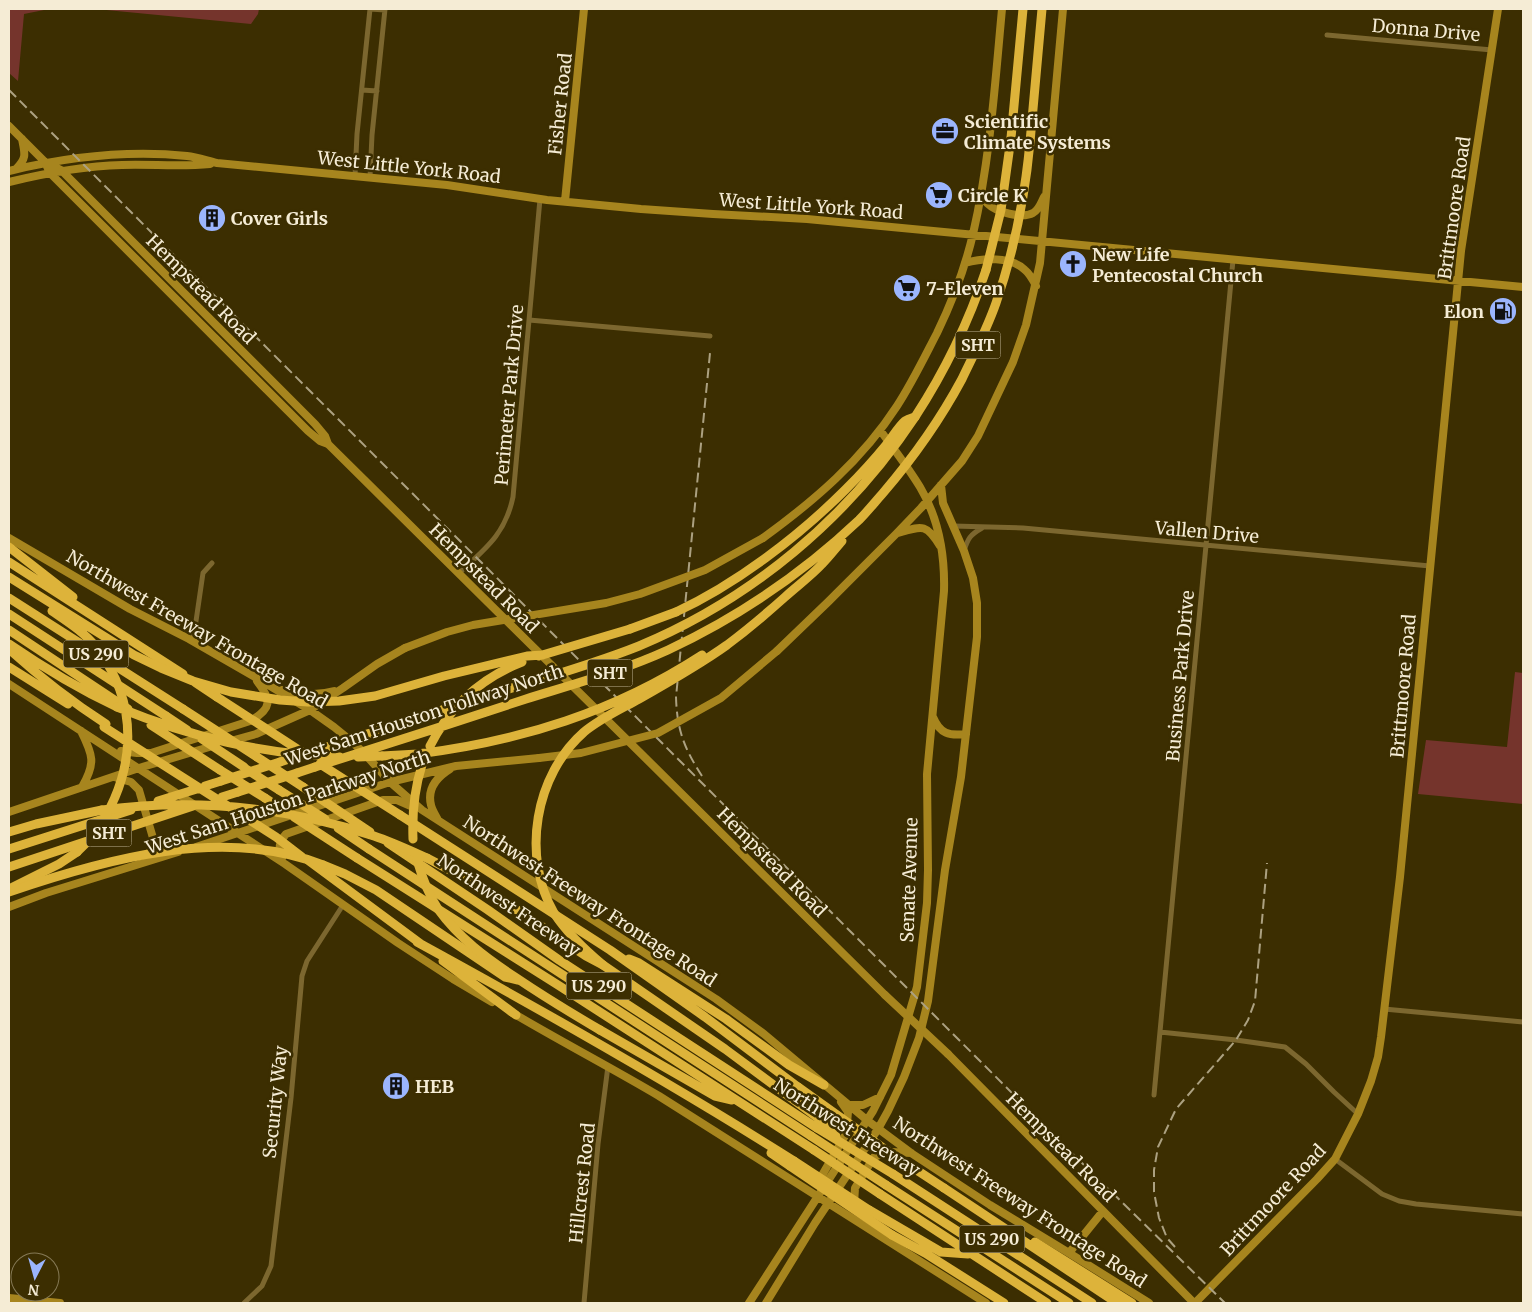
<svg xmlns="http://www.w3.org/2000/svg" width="1532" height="1312" viewBox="0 0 1532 1312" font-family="Merriweather,serif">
	<rect width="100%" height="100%" fill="#3c2e01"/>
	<path fill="#75342c" d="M9,9H49L24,14L18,81L9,73Z
		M96,9H259L258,14L251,24Z
		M1515,672L1523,673V804L1418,794L1426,740L1507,747Z"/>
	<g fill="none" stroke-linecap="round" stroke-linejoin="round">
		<path stroke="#7c672f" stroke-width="5" d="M370,9L385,10
			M1327,35L1492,50
			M362,90L377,91
			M355,176L357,134L370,9
			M370,177L372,135L385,9
			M529,320L710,336
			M953,526L1023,528L1430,566
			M964,551C968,538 970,535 982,528
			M458,574C485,549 505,535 513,497L540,199
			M189,639L195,628L203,573L212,563
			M1384,1009L1523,1022
			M1160,1032L1236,1040L1285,1047L1306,1064L1334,1092L1358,1114
			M1154,1095L1233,260
			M1335,1159L1382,1194L1399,1201L1416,1204L1523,1214
			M244,1303L262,1286L271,1266L291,1098L302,976L307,961L343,905
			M584,1303L598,1144L608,1066"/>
		<path stroke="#a7851e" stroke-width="8" d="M9,126L45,162L50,173L308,431L320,441L328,444L885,995
			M45,162L61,170L315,424L325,436L328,444
			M16,169C27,158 25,154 22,139
			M9,171C67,157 127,150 187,156C197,157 208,161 217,163L447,185L547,200L641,209L713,214L807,219L1523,287
			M9,182C46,173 84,166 122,165C152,164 181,167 210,164
			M980,195C982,198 985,201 988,204C996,212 1022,219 1033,213C1039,210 1041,203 1044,197
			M565,201L584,9
			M965,263C982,258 1011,256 1025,270C1030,274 1033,280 1036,286
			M898,533C922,526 926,523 940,546
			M9,538L130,609L189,639L255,677L310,710L334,727L350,740L364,753L390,782L422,810L716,999L764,1034L868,1121L911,1153L990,1205L1069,1253L1149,1303
			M763,538C814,501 862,460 897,406C912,383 924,358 937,333C952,302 965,268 973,234C990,160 995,84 1002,9
			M777,651L828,602L896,534L921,508L962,461L978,436L1013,362L1026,325L1040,263L1063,9
			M9,684L285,864L398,943L453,979L492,1002
			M282,690C300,695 316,696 334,691
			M933,717C940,734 949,736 966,734
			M81,731C93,755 96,763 82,787
			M227,742L256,734L310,710L343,688L377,664L405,648
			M121,751L137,753H151L250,721C272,709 272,700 257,681
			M117,778L131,782L139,790L153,838L151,850L146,858
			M9,812L139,768L216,745
			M438,820C436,816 432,810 431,805C427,789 437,777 450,769
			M196,847L390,782L456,766L539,758
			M282,858C278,848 279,842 286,834L383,800H397L413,807
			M9,907L46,893L178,852
			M511,1012C560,1041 610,1067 659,1096L986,1303
			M948,1054L1194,1303
			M849,1105H863L880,1097
			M814,1179L821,1177L846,1134L848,1112L841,1102
			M854,1204L855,1188L874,1157L882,1154L892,1152L911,1153
			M1069,1253L1103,1211
			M9,1298L60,1303
			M749,1303L873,1111L891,1075L917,987L927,903L928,870L927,774L944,591C945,554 939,519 920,487C908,467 893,448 880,430
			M766,1303L815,1223L878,1129L888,1111L904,1077L919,1038L928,1001L945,870L961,777L977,637V603L973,578L964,551L943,503L941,485
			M1195,1303L1317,1179L1335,1159L1358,1114L1371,1081L1378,1057L1381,1037L1400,877L1461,251L1498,9"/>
		<path stroke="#ddb33a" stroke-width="9" d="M1011,138L1023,9
			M1030,142L1042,9
			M915,417C945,371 969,321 986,270
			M9,547L73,597
			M9,562L183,674
			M9,598L183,709
			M9,614L166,716
			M630,629L676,612
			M9,630L128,709
			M9,644C44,668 79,689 117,707
			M11,651C41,678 72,702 106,724
			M9,667L68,704
			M196,683L217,697
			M382,756L418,754
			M257,757L303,787
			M280,762L298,756
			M246,769L279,790
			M220,770L265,798
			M297,773L315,767
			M205,786L221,781
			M222,797L238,792
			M400,815L610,950L705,1017L798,1087
			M9,832L36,824L102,810
			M388,843L488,910L559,960L817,1128
			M9,849L131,810
			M369,849L811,1136
			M357,858L558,985L814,1150
			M427,858L484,888L586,956L603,965L725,1049L822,1121
			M309,861L421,944
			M323,865L345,874L376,890L505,977L518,980
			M9,889L59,864L77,852
			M417,942C545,1012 671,1083 794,1161
			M629,959L639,963L726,1019L789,1065L824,1085
			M443,961L516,1015
			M600,1030L715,1096L732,1100
			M771,1153L790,1166
			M893,1174L1092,1303
			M886,1185L1069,1303
			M944,1188L1117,1303
			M880,1194L1047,1303
			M869,1210L941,1252L968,1254
			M892,1235L925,1253L1004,1303
			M1035,1242L1132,1303"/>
		<path stroke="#aca181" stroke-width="2" stroke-dasharray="10 5" stroke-linecap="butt" d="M9,90L1090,1171L1225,1303
			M702,776C684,748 677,730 676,697L710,353
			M1175,1247L1167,1238L1159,1218L1154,1192V1170L1158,1147L1176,1109L1236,1040L1248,1020L1255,1001L1267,863"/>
		<path stroke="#a7851e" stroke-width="8" d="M405,648L447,632L473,625L606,603L640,594L705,570L763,538
			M539,758L581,753L658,733L721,698L777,651
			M885,995L948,1054"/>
		<path stroke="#ddb33a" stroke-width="9" d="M986,270L1001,210L1011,138
			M9,577L134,655L161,668L193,681L231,692L280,700L308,702L339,701L375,696L444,676L527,656L543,655
			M52,611C68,622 84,632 96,647C141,705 136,774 95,833C90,840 83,846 77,852
			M676,612C736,584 798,537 845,490C859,476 873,461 886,445C892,438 898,427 905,421C908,419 912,418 915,417
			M539,656L630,629
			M217,697L305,754
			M470,701C526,683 584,668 639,646C752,599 848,518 915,417
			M117,707C191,737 260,754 340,757
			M183,709L257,757
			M166,716L187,730
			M151,725L220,770
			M104,727L276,837L302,857
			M202,739L244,767
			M430,746C450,706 481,678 522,662
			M308,753L448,708
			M418,754C521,741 614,712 702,655
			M358,757L382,756
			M320,764L400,815
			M315,767C385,745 456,722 526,699C574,684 622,671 668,650C738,617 802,574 859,520C867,512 875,502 883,493C913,458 940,420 962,379C974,354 987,329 996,303C1014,251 1025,197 1030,142
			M221,781L280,762
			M303,787L370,832
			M279,790L325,819
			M238,792L297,773
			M265,798L283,810
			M158,801L200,788
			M102,810C195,798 284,806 374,836C392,842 409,850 427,858
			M294,817L357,858
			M338,828L369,849
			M413,839C412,813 414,790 422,765
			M417,860C422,877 428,894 438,909C459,938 486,958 515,977C543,996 571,1013 600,1030
			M9,867L193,806
			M9,892C105,859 224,826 323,865
			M603,965C585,950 567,933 554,913C521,856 535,775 584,732C601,718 621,709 639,699C669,682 699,665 727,645C747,630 766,614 785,597C797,586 811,576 822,564C829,557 835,549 842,541
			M798,1087L883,1148L944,1188
			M822,1121L836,1136
			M817,1128L893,1174
			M811,1136L886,1185
			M814,1150L880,1194
			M794,1161L869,1210
			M790,1166L892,1235"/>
	</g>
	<defs>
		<symbol id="office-disc" viewBox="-11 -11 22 22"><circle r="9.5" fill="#9bb5fd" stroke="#3c2e01"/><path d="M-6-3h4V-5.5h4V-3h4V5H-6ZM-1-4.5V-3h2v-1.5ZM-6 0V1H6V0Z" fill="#111"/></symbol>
		<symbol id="supermarket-disc" viewBox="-11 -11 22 22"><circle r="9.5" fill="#9bb5fd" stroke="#3c2e01"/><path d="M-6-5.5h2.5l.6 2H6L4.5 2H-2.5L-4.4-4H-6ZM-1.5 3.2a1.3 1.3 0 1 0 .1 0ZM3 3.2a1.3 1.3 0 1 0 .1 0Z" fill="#111"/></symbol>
		<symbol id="building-disc" viewBox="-11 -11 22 22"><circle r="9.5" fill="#9bb5fd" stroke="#3c2e01"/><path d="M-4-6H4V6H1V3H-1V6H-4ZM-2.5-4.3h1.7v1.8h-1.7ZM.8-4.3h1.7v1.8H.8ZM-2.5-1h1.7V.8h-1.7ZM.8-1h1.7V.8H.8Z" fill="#111"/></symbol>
		<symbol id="church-disc" viewBox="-11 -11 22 22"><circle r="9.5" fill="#9bb5fd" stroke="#3c2e01"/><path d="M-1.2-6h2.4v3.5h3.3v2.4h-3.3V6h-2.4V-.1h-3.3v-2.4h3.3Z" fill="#111"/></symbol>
		<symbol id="fuel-disc" viewBox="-11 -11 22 22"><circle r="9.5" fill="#9bb5fd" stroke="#3c2e01"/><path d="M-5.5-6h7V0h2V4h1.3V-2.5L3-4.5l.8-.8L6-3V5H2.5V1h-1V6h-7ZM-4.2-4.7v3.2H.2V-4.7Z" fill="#111"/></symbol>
	</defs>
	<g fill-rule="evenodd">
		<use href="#office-disc" x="929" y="115" width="32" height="32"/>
		<use href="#supermarket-disc" x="923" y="179" width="32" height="32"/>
		<use href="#building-disc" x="196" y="202" width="32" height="32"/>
		<use href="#church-disc" x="1057" y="248" width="32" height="32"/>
		<use href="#supermarket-disc" x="891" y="272" width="32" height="32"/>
		<use href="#fuel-disc" x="1487" y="295" width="32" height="32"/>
		<use href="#building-disc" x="380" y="1070" width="32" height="32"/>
	</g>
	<g text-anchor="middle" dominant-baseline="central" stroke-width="5" stroke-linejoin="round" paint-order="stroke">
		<g fill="#3c2e01" stroke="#beb395" stroke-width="1">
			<rect x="955.5" y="331.5" width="45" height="27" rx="4"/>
			<rect x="63.5" y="640.5" width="65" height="27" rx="4"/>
			<rect x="587.5" y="659.5" width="45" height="27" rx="4"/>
			<rect x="86.5" y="819.5" width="45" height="27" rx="4"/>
			<rect x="566.5" y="972.5" width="65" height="27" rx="4"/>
			<rect x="959.5" y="1225.5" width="65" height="27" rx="4"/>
		</g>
		<g font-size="16" font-weight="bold" fill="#f5ecd5">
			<text x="978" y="345">SHT</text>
			<text x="96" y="654">US 290</text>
			<text x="610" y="673">SHT</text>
			<text x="109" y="833">SHT</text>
			<text x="599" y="986">US 290</text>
			<text x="992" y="1239">US 290</text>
		</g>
		<g font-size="18" fill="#f5ecd5" stroke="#3c2e01">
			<text transform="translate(1426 30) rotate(5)">Donna Drive</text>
			<text transform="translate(560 104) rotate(-84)">Fisher Road</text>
			<text transform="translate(409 167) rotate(6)">West Little York Road</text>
			<text transform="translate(811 206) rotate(4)">West Little York Road</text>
			<text transform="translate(1454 208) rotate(-82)">Brittmoore Road</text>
			<text transform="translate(201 289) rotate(45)">Hempstead Road</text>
			<text transform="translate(509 395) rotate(-85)">Perimeter Park Drive</text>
			<text transform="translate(1207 532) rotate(5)">Vallen Drive</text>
			<text transform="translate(484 578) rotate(45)">Hempstead Road</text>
			<text transform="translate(197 629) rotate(30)">Northwest Freeway Frontage Road</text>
			<text transform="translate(1180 676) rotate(-85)">Business Park Drive</text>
			<text transform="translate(1403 686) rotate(-85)">Brittmoore Road</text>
			<text transform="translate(424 715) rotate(-18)">West Sam Houston Tollway North</text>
			<text transform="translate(288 802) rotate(-18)">West Sam Houston Parkway North</text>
			<text transform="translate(772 862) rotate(45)">Hempstead Road</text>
			<text transform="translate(909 880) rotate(-88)">Senate Avenue</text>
			<text transform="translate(590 901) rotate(33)">Northwest Freeway Frontage Road</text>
			<text transform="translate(509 905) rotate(34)">Northwest Freeway</text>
			<text transform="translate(275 1102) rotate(-84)">Security Way</text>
			<text transform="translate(847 1127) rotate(32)">Northwest Freeway</text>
			<text transform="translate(1061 1147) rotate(45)">Hempstead Road</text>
			<text transform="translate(582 1183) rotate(-84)">Hillcrest Road</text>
			<text transform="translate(1273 1200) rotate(-47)">Brittmoore Road</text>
			<text transform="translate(1020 1202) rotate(33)">Northwest Freeway Frontage Road</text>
		</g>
		<g font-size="18" font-weight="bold" fill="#f5ecd5" stroke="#3c2e01" text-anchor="start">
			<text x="964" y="121">Scientific<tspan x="964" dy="21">Climate Systems</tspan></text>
			<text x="958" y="195">Circle K</text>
			<text x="231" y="218">Cover Girls</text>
			<text x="1092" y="254">New Life<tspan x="1092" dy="21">Pentecostal Church</tspan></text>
			<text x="926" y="288">7-Eleven</text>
			<text x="1484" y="311" text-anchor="end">Elon</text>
			<text x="415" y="1086">HEB</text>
		</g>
	</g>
	<rect width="1532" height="1312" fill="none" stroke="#f5ecd5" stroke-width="20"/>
	<g transform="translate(35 1277) rotate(186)"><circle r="24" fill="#3c2e01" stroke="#867a56"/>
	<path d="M0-4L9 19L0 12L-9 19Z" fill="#9bb5fd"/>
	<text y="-8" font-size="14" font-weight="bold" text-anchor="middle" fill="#f5ecd5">N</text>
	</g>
</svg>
